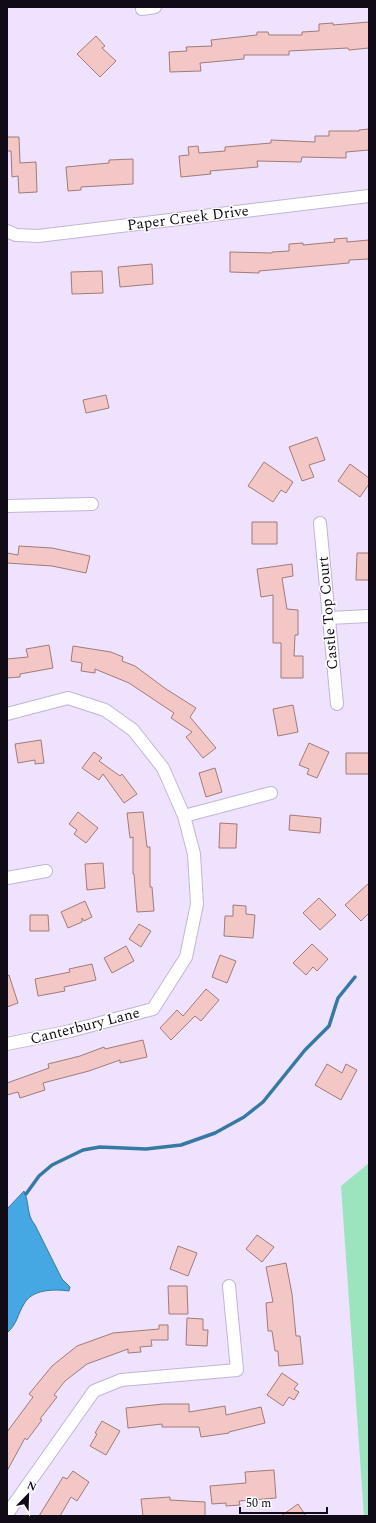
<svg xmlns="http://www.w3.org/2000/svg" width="376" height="1523" viewBox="0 0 376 1523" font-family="Spectral,serif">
	<rect width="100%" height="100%" fill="#eee2fe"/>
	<path fill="#9ce4be" d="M369,1163V1516H364L341,1186Z"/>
	<path fill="#46a8e2" stroke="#3679a5" d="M24,1191C30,1204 26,1214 35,1225L62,1279L70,1287L69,1291C54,1289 32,1289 24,1304C17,1315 18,1323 7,1333V1209Z"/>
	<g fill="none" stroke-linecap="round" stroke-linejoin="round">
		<path stroke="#3679a5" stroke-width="3.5" d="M26,1194L39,1176L52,1165L83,1150L100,1147L146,1149L181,1145L215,1133L244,1117L263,1102L305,1050L329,1026L338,998L355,977"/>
	</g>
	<path fill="#f3c7c5" stroke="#a17b79" d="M369,22V48L349,50L348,48L289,51V55H244V59L200,63L201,71L170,72L169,52L187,51L186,47L212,46L211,40L257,35V32H268L269,35H302V32L319,31V24L333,23V25Z
		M96,36L105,46L102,48L116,61L100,77L77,54Z
		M369,129V150L346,152V158L302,157L301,162L257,161L258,167L210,171L211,174L181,177L179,156L189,155L188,147L198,146L199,153L225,151V147L271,143V140L315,142V136H329V131H359V130Z
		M7,137H19L20,163L36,162L37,192L19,193L18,176L12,177L11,151H7Z
		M133,159V184L81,187V190L68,191L66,167L109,163V160Z
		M347,238V242L369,240V259L349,260V263L259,271V273L230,272V252L272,253V252L289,251V244L303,243V245L335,242L334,239Z
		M152,264L153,284L120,287L118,267Z
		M102,271L103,293L72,294L71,272Z
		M106,395L109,408L86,413L83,400Z
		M317,437L325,460L309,465L314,477L302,481L289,447Z
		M264,462L293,482L286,493L281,490L273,502L248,486Z
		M350,464L369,478V484L360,497L338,481Z
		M252,522H277V544H252Z
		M19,546L52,548L90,556L86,573L52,566L7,563V553L18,555Z
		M357,553H369V580H356Z
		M292,564L293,576L282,578L287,609L298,610V635H295L294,656H303V678H281V643H273V595L261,597L257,569Z
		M49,645L53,668L20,674V677L7,678V659L28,657L26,649Z
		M73,646L111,652L123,657L122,661L135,666L166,689L196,708L190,717L216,748L203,758L186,737L192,732L171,718L174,713L129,683L95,669V673L81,671L82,663L71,661Z
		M293,705L298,732L278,736L273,709Z
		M41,740L44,763L35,764V760L18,763L15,744Z
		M309,743L329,752L317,778L307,774L309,769L299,765Z
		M94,752L102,758L99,761L120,776L122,774L137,794L124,803L103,774L99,780L82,768Z
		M346,753H369V774H346Z
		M215,768L222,792L206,797L199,773Z
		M78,812L98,828L86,843L74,834L77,830L69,824Z
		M143,812L147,847H150V887H152L154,911L137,912L134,874H133V837L130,838L127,813Z
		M290,815L321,818L320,833L289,830Z
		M220,823L237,824L236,848H219Z
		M103,863L105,888L87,890L85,864Z
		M369,883V913L361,921L345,905Z
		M319,898L336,915L320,930L303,913Z
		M85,901L92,917L84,921L82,918V922L68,928L61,912Z
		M233,905L246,906V914L255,915L253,938L224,936L225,916H233Z
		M30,915H48L49,931H30Z
		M139,924L151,931L141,947L129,939Z
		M312,944L328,959L317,971L313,967L306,975L293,963Z
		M126,946L134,961L112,973L104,958Z
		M220,955L236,961L227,983L212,977Z
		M92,964L96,980L64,987L65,991L38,996L35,979L70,972L69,969Z
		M9,975L18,1003L7,1007V976Z
		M206,989L219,1000L201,1021L195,1016L171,1040L160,1028L177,1010L183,1016Z
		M143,1040L147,1057L120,1063V1060L89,1071L43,1083L45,1090L20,1098L18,1092L7,1095V1083L49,1068L48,1064L80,1056L104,1047L105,1049Z
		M327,1064L342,1073L346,1064L357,1070L341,1100L315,1085Z
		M257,1235L274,1247L262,1262L246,1249Z
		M178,1246L197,1253L188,1276L170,1269Z
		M286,1263L292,1294L296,1336H300L303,1364L279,1366L278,1351H275L272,1331H268L266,1303L273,1302L266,1267Z
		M168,1286H187L188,1314H169Z
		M187,1318L203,1319V1330H208L207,1346L186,1345Z
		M159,1325H168V1340H151L152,1346L140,1347L141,1352L128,1353V1349L87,1364L65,1381L54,1395L57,1397L40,1419L42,1420L27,1440L25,1438L7,1471V1432L33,1397L29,1394L52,1366L77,1346L113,1333L159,1329Z
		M282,1373L298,1384L294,1389L299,1392L294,1400L289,1397L283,1406L267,1395Z
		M163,1404H189V1412L225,1406L226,1415L261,1407L265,1423L229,1432V1433L201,1437L199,1427H162V1424L128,1428L126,1408Z
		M102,1421L120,1431L106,1455L90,1446L97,1434L95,1433Z
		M274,1470L276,1498L239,1501L240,1505L226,1506V1503L212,1504L210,1486L246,1483L245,1472Z
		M73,1471L89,1482L77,1501L71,1497L60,1516H39L63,1477L67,1479Z
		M170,1497V1500L205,1502V1516H143L141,1499Z
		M298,1504L306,1516H281Z"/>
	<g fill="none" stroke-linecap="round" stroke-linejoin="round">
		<defs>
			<path id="minor" d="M142,9L155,7
				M7,231L16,235L38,236L369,196
				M7,506L92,504
				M320,523L337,704
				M329,618L369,616
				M7,714L68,698L105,710L133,730L163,768L184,816L194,854L197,904L186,957L153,1009L70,1031L7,1044
				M184,816L271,793
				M7,878L46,871
				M7,1514L94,1391L121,1380L237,1370L229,1286"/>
		</defs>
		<use href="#minor" stroke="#c2b4d5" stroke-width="14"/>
		<use href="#minor" stroke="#fff" stroke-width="12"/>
	</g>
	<g text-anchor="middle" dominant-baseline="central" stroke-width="3" stroke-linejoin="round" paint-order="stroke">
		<g font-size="15" fill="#100b16" stroke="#fff">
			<text transform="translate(188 218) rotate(-7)">Paper Creek Drive</text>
			<text transform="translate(328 613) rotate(-95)">Castle Top Court</text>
			<text transform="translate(85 1026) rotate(-14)">Canterbury Lane</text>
		</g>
	</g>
	<rect width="376" height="1523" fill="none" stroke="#100b16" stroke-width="16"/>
	<g transform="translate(28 1495) rotate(23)" stroke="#ffffff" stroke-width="3" paint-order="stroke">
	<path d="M0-3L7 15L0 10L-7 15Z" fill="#100b16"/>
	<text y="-6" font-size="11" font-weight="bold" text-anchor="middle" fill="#100b16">N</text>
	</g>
	<path d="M240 1507v6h87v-6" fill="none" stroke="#100b16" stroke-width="2"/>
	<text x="246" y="1507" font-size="12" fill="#100b16" stroke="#ffffff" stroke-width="3" paint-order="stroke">50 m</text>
</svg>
